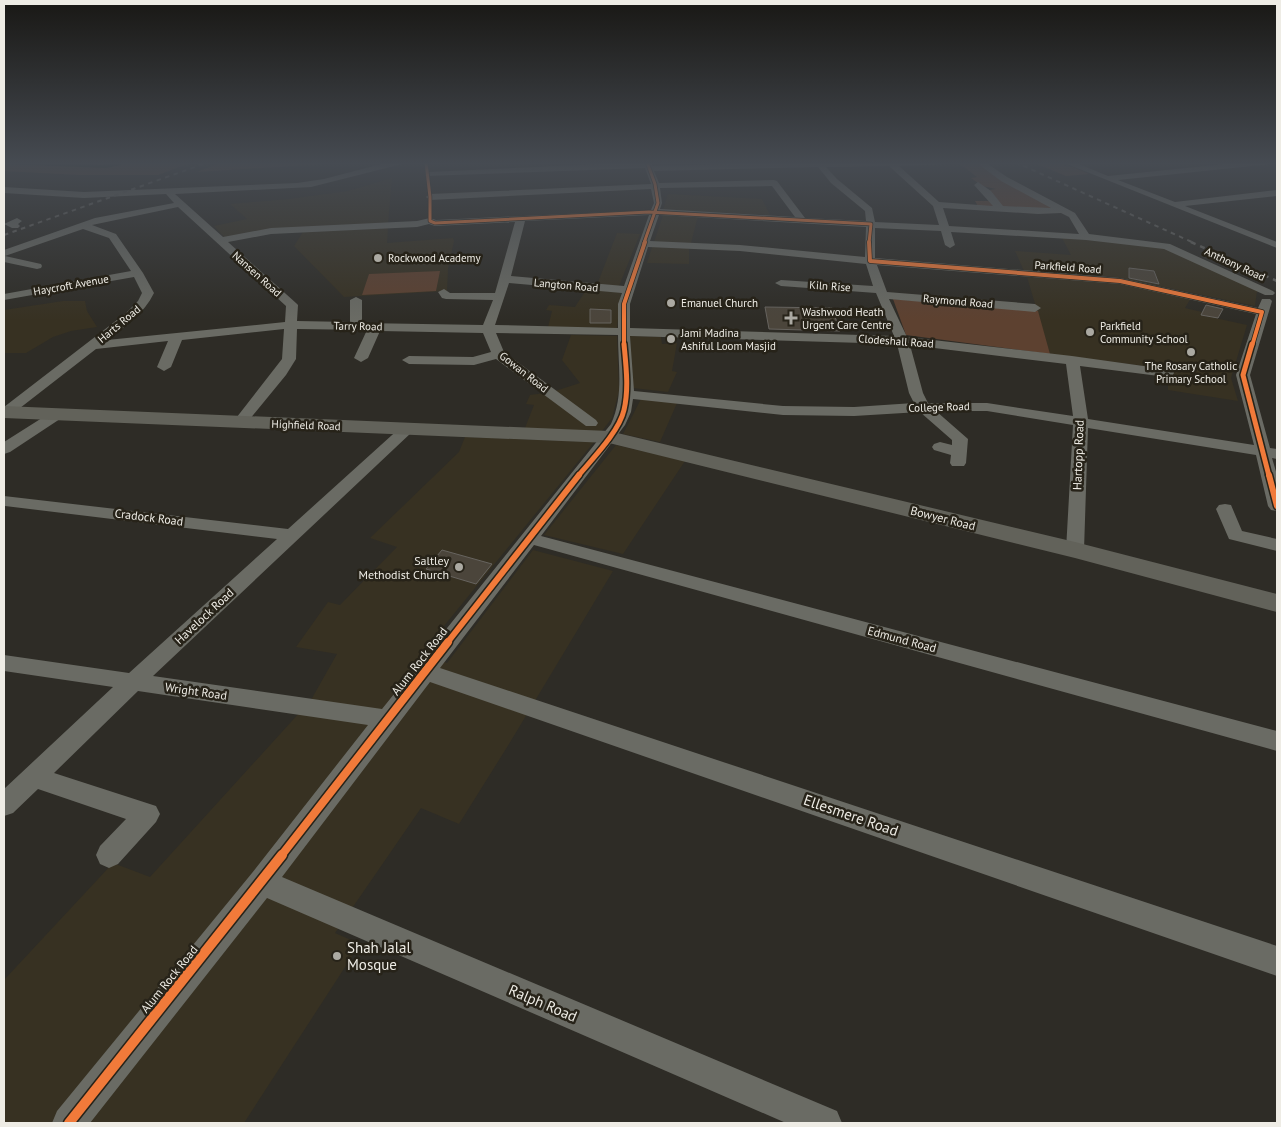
<svg xmlns="http://www.w3.org/2000/svg" width="1281" height="1127" viewBox="0 0 1281 1127" font-family="'PT Sans',sans-serif">
	<rect width="100%" height="100%" fill="#2e2c26"/>
	<path fill="#373122" d="M392,178L388,224L274,229L225,238L214,226L247,219L230,204L289,199L348,191Z
		M668,194L762,199L770,215L663,210Z
		M663,215L698,216L691,243L654,242Z
		M388,228L387,243L453,238L454,241L448,269L447,291L344,297L294,246L303,232Z
		M617,233L640,234L619,286L597,285Z
		M1062,238L1164,246L1257,291L1255,306L1116,277L1024,271L1015,251L1071,255Z
		M652,247L689,248V264L647,263Z
		M1027,277L1121,283L1191,298L1185,308L1202,312L1201,315L1247,325L1231,378L1238,401L1168,390V369L1050,354Z
		M586,290L621,292L617,328L548,327L552,311L546,310L549,305L575,307Z
		M63,301H85L87,311L97,327L71,331L53,337L26,353H4V310Z
		M571,335L617,336L619,391L612,418L602,431L592,432L525,428L534,405L526,404L530,395L552,392L580,383L562,360Z
		M630,336L661,337L662,344L677,343L672,371L677,372L668,392L633,388Z
		M641,399L677,403L660,442L623,434Z
		M465,437L594,442L422,653L447,663L533,550L613,571L509,744L459,824L421,808L335,933L360,944L244,1123H4V980L113,863L150,877L311,700L337,654L296,647L328,602L340,605L397,547L370,538L459,452Z
		M616,445L685,461L623,554L544,535Z"/>
	<path fill="#5d4130" d="M4,162H193L158,175H79L4,171Z
		M222,162H356L197,172Z
		M1032,162H1063L1066,163L1063,166L1073,167L1089,174L1066,176Z
		M960,164H978L1053,208L1049,209L978,206L975,201H997L989,190L996,189L982,186L971,178L977,177Z
		M440,271L436,291L362,295L369,274Z
		M893,299L1038,311L1050,354L906,335Z"/>
	<path fill="#0e1d03" d="M4,162H91L88,164L101,165L111,163L108,162H125L121,165L106,168L4,164Z"/>
	<path fill="#4b453b" stroke="#67645f" d="M1129,268L1154,271L1159,284L1129,278Z
		M1206,305L1223,309L1218,318L1201,315Z
		M765,307L832,308L840,331L769,329Z
		M590,309L611,310V323H590Z
		M442,550L492,564L476,584L426,569Z"/>
	<g fill="none" stroke-linecap="round" stroke-linejoin="round">
		<path fill="#6a6b64" fill-rule="evenodd" d="M389,162H410L311,187L175,194L223,237L271,228L417,221L430,218L436,220L651,210L654,203L651,189L430,200L426,197L430,194L651,184L645,168L425,176V172H428L643,162H651L653,166L813,162H952L948,164L899,166L939,202L993,206L974,185L978,182L991,191L1003,206L1051,208L1001,181L977,163L985,162L1007,177L1075,213L1089,234L1170,244L1273,291L1275,293L1273,295H1265L1164,249L1086,240L951,232L955,245L950,248L945,245L941,231L875,228V258L1120,278L1258,308L1262,299H1270L1272,301L1250,375L1270,448L1277,449V459L1272,458L1277,475V511L1271,510L1268,506L1256,455L1088,428L1084,550L1081,554L1075,556L1069,554L1066,550L1073,425L987,411H936L968,439L966,463L964,466H952L950,463L951,455L934,450L932,447L934,444L940,442L952,445V440L920,412L854,416L783,415L633,399L631,412L625,425L541,536L1277,731V751L534,545L440,668L1277,946V976L430,682L282,877L837,1111L842,1123H786L267,898L90,1123H52L57,1111L252,873L368,725L138,691L54,773L156,806L160,814L156,822L118,864L109,868L100,864L96,855L100,846L126,819L38,789L13,813L4,816V789L113,687L4,671V655L129,673L277,539L5,506L4,496L288,529L402,426H412L415,429L412,432L153,676L382,709L611,424C624,396 618,366 618,335L496,333L504,352L596,420L598,423L596,426H586L496,359L474,365L409,364L402,360L409,356L473,357L491,352L483,333L380,331L368,358L361,362L354,358L367,330L297,329L296,359L286,375L245,425H235L233,422L282,359L284,329L182,340L171,367L164,371L157,367L168,341L96,349L11,415L4,416V407L126,313L138,301L142,293L134,277L4,300V294L131,271L109,238L83,229L5,256L41,264L42,266L41,268L37,269L4,262V250L95,218L174,203L166,194L84,198L4,193V187L84,192L297,183L324,179ZM889,166L933,206L939,225L875,222L872,208L837,179L826,167ZM818,167L831,183L865,211L866,221L805,218L777,181L774,180L659,183L654,171ZM772,186L795,217L660,209L662,203L660,188ZM178,207L286,306L285,322L107,340C125,326 144,314 154,293L143,273L116,234L92,225ZM943,208L1038,214L1061,213L1069,217L1079,234L949,226ZM649,215L624,286L511,276L525,221ZM659,215L866,227L865,257L740,245L650,241ZM515,222L495,293H450L444,289L438,292L442,298L446,299L493,300L483,325L362,323V300L356,297L350,300V322L297,321L298,305L296,303L228,242L271,234L417,227L429,224L435,226ZM648,247L740,251L866,264L873,286L781,280L775,283L781,286L876,293L894,336L630,328V304ZM877,265L1120,284L1256,314L1236,375L1254,445L1088,419L1080,366L1167,377L1172,376L1174,373L1172,370L1072,356L907,337L889,299L1035,312L1041,308L1035,304L887,292ZM509,283L622,293L618,304V328L495,325ZM630,336L897,344L909,393L914,403L854,407L783,406L634,391ZM910,345L1066,364L1073,416L987,403H928L923,393Z
			M1062,162H1074L1108,176L1244,162H1275L1271,164L1118,180L1175,202L1277,190V196L1185,206L1277,242V248Z
			M17,218L22,221L18,224L20,226L18,228H12L4,224Z
			M58,410L63,411L65,414L63,417L10,452L4,454V442L53,411Z
			M1225,504L1231,505L1242,531L1277,539V551L1229,539L1216,509L1219,505Z"/>
		<path fill="#62625a" fill-rule="evenodd" d="M4,406L609,431L1075,542L1277,594V612L1075,558L609,443L4,418Z"/>
		<path stroke="#63625d" stroke-width="2" stroke-dasharray="4.5 4.5" stroke-linecap="butt" d="M1015,162L1194,243
			M4,235L209,162"/>
		<path stroke="#63625d" stroke-width="2.5" stroke-dasharray="5 5" stroke-linecap="butt" d="M1191,242L1277,281"/>
		<defs>
			<path id="cycleway-far5" d="M426,162L430,197V221L435,223L649,212L871,224L869,243
				M644,243L658,203L655,184L647,162"/>
			<path id="cycleway-far4" d="M869,242L870,261L1120,281L1262,312L1252,346
				M624,346V304L645,242"/>
			<path id="cycleway-far3" d="M1252,344L1243,375L1269,476
				M578,476C592,459 619,432 624,410C629,389 626,366 624,344"/>
			<path id="cycleway-far2" d="M1269,475L1277,506
				M447,643L579,475"/>
			<path id="cycleway-far1" d="M281,856L448,642"/>
			<path id="cycleway" d="M69,1123L282,855"/>
		</defs>
		<use href="#cycleway-far5" stroke="#272319" stroke-width="4.5"/>
		<use href="#cycleway-far4" stroke="#272319" stroke-width="5.5"/>
		<use href="#cycleway-far3" stroke="#272319" stroke-width="8"/>
		<use href="#cycleway-far2" stroke="#272319" stroke-width="9"/>
		<use href="#cycleway-far1" stroke="#272319" stroke-width="11"/>
		<use href="#cycleway" stroke="#272319" stroke-width="13"/>
		<use href="#cycleway-far5" stroke="#f17a3a" stroke-width="3"/>
		<use href="#cycleway-far4" stroke="#f17a3a" stroke-width="4"/>
		<use href="#cycleway-far3" stroke="#f17a3a" stroke-width="5"/>
		<use href="#cycleway-far2" stroke="#f17a3a" stroke-width="6"/>
		<use href="#cycleway-far1" stroke="#f17a3a" stroke-width="8"/>
		<use href="#cycleway" stroke="#f17a3a" stroke-width="10"/>
	</g>
	<linearGradient id="sky" x2="0" y2="1"><stop stop-color="#191815"/><stop offset="0.51" stop-color="#464b52"/><stop offset="1" stop-color="#464b52" stop-opacity="0"/></linearGradient>
	<rect width="1281" height="320" fill="url(#sky)"/>
	<g fill="#aba9a2" stroke="#272319" stroke-width="2">
		<circle cx="378" cy="258" r="5"/>
		<circle cx="671" cy="303" r="5"/>
		<path d="M788.5 310.5h5v5h5v5h-5v5h-5v-5h-5v-5h5z"/>
		<circle cx="1090" cy="332" r="5"/>
		<circle cx="671" cy="339" r="5"/>
		<circle cx="1191" cy="352" r="5"/>
		<circle cx="459" cy="567" r="5"/>
		<circle cx="337" cy="956" r="5"/>
	</g>
	<g text-anchor="middle" dominant-baseline="central" stroke-width="5" stroke-linejoin="round" paint-order="stroke">
		<g font-size="11" fill="#eeece5" stroke="#272319" text-anchor="start">
			<text x="388" y="258">Rockwood Academy</text>
			<text x="681" y="303">Emanuel Church</text>
			<text x="802" y="312">Washwood Heath<tspan x="802" dy="13">Urgent Care Centre</tspan></text>
			<text x="1100" y="326">Parkfield<tspan x="1100" dy="13">Community School</tspan></text>
			<text x="681" y="333">Jami Madina<tspan x="681" dy="13">Ashiful Loom Masjid</tspan></text>
			<text x="1191" y="366" text-anchor="middle">The Rosary Catholic<tspan x="1191" dy="13">Primary School</tspan></text>
		</g>
		<g font-size="11" fill="#eeece5" stroke="#272319">
			<text transform="translate(1235 264) rotate(25)">Anthony Road</text>
			<text transform="translate(1068 267) rotate(4)">Parkfield Road</text>
			<text transform="translate(257 274) rotate(42)">Nansen Road</text>
			<text transform="translate(71 285) rotate(-10)">Haycroft Avenue</text>
			<text transform="translate(566 285) rotate(5)">Langton Road</text>
			<text transform="translate(830 286) rotate(4)">Kiln Rise</text>
			<text transform="translate(958 301) rotate(5)">Raymond Road</text>
			<text transform="translate(119 324) rotate(-40)">Harts Road</text>
			<text transform="translate(358 326) rotate(1)">Tarry Road</text>
			<text transform="translate(896 341) rotate(4)">Clodeshall Road</text>
			<text transform="translate(524 372) rotate(38)">Gowan Road</text>
			<text transform="translate(939 407) rotate(-2)">College Road</text>
			<text transform="translate(306 425) rotate(2)">Highfield Road</text>
		</g>
		<g font-size="12" fill="#eeece5" stroke="#272319">
			<text transform="translate(1078 455) rotate(-88)">Hartopp Road</text>
			<text transform="translate(149 517) rotate(7)">Cradock Road</text>
			<text transform="translate(943 518) rotate(14)">Bowyer Road</text>
			<text transform="translate(204 616) rotate(-43)">Havelock Road</text>
			<text transform="translate(902 639) rotate(15)">Edmund Road</text>
			<text transform="translate(419 661) rotate(-52)">Alum Rock Road</text>
			<text transform="translate(196 691) rotate(8)">Wright Road</text>
			<text transform="translate(169 979) rotate(-51)">Alum Rock Road</text>
		</g>
		<g font-size="12" fill="#eeece5" stroke="#272319" text-anchor="end">
			<text x="449" y="560">Saltley<tspan x="449" dy="14">Methodist Church</tspan></text>
		</g>
		<g font-size="15" fill="#eeece5" stroke="#272319">
			<text transform="translate(851 815) rotate(19)">Ellesmere Road</text>
			<text transform="translate(543 1003) rotate(23)">Ralph Road</text>
		</g>
		<g font-size="15" fill="#eeece5" stroke="#272319" text-anchor="start">
			<text x="347" y="947">Shah Jalal<tspan x="347" dy="17">Mosque</tspan></text>
		</g>
	</g>
	<rect width="1281" height="1127" fill="none" stroke="#eeece5" stroke-width="10"/>
</svg>
